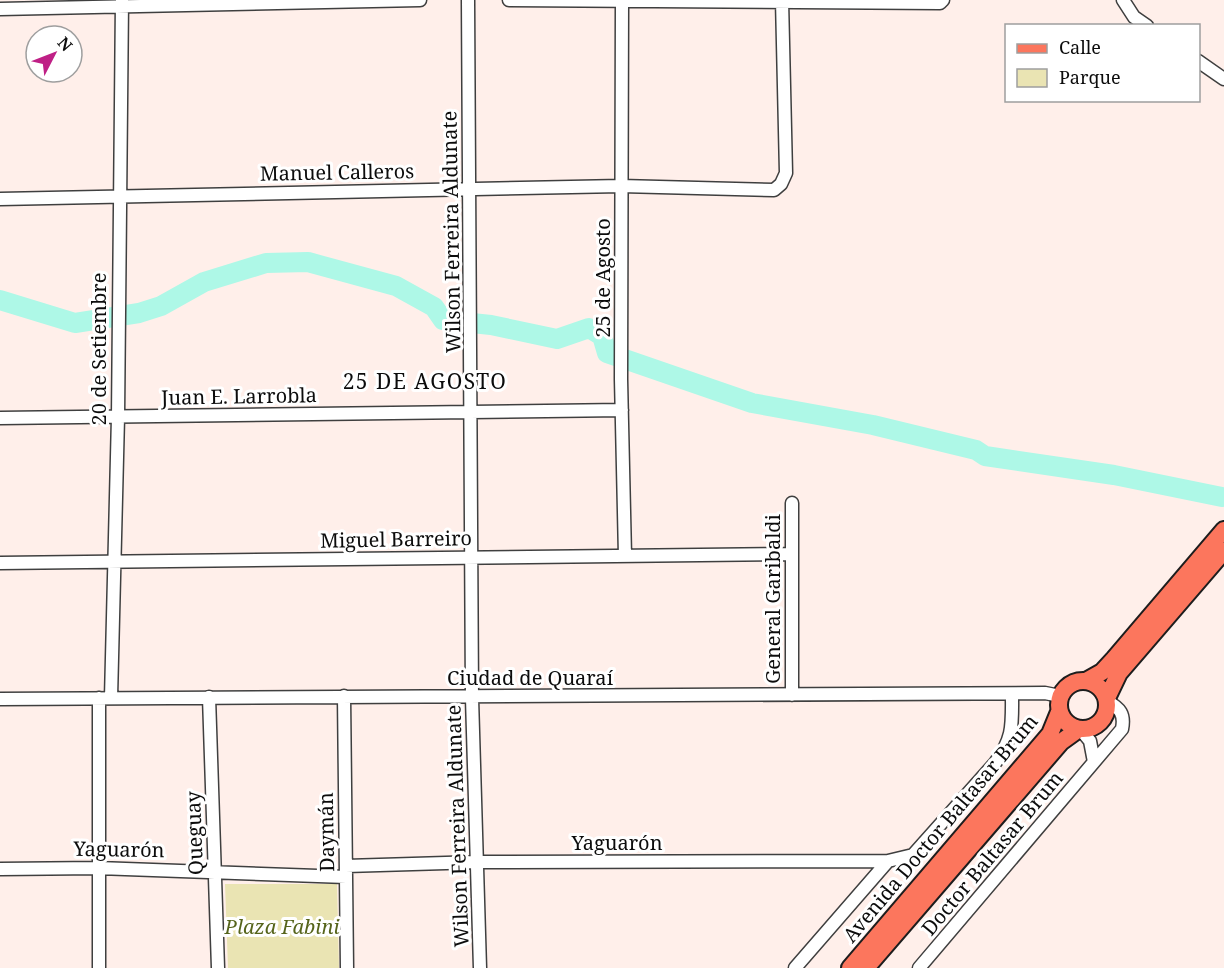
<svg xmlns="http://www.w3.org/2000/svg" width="1224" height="968" viewBox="0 0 1224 968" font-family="'Noto Serif',serif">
	<rect width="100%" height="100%" fill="#ffefea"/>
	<path fill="#eae4b3" d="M225,884H337L339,968H228Z"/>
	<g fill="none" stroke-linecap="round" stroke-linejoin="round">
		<path stroke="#aef8e7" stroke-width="20" d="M0,300L75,323L139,313L161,306L204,282L266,263L308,262L396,286L434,307L443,320L491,325L557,339L589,328L602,336L607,353L752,403L873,425L976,450L985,456L1114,475L1222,497"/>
		<defs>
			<path id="minor" d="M468,0L472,698L480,968
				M509,0L940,3L943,0
				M622,0L621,379L625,556
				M1123,0L1134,17L1147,26
				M0,9L420,0
				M1198,61L1224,79
				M0,199L621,186L774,190L781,184L786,173L782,0
				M0,418L622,410
				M0,563L792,554
				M792,695V503
				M344,696L347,968
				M209,697L218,968
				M99,698V968
				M111,698L118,417L122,0
				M0,699L1045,693L1060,696
				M1081,730L1090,741L1094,762
				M346,866L479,862L888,861
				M0,869L98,868L346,877
				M795,968L888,861L913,855L995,763C1014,738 1012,724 1012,694
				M919,968L1122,729C1125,714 1120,708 1107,701"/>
			<path id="major" d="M1059 705a24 24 0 1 1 48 0a24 24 0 1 1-48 0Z
				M1086,681L1102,672L1114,659L1224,530
				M1107,698L1119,673L1224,551
				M850,968L1050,734L1059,712
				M866,968L1061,742L1079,729"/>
		</defs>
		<use href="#minor" stroke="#3f3f3f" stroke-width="15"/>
		<use href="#major" stroke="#1d1d1d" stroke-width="20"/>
		<use href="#minor" stroke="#fff" stroke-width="12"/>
		<use href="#major" stroke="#fc765d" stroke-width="16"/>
	</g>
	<g text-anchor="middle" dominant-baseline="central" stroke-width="6" stroke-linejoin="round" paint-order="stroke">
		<g font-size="20" fill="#0c0c0c" stroke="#fff">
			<text transform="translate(337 172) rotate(-1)">Manuel Calleros</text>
			<text transform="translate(451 232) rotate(-91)">Wilson Ferreira Aldunate</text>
			<text transform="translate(602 278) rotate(-90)">25 de Agosto</text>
			<text transform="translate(98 349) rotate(-90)">20 de Setiembre</text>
			<text transform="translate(239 396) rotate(-1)">Juan E. Larrobla</text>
			<text transform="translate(396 539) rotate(-1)">Miguel Barreiro</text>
			<text transform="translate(772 599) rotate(-90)">General Garibaldi</text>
			<text x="530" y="677">Ciudad de Quaraí</text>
			<text transform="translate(457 826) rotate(-92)">Wilson Ferreira Aldunate</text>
			<text transform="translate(940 828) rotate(-50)">Avenida Doctor Baltasar Brum</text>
			<text transform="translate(326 832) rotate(-91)">Daymán</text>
			<text transform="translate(194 833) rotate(-92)">Queguay</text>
			<text x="617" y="842">Yaguarón</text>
			<text transform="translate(119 849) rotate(1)">Yaguarón</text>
			<text transform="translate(992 853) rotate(-50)">Doctor Baltasar Brum</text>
		</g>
		<g font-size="20" font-style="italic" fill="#56641b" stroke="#fff">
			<text x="282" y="926">Plaza Fabini</text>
		</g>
		<g font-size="21" letter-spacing="1.5" fill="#0c0c0c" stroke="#fff">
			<text x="425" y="381">25 DE AGOSTO</text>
		</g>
	</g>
	<rect x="1005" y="24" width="195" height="78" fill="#ffffff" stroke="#9e9e9e" stroke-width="1.5"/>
	<rect x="1017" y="44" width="30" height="9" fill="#fc765d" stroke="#9e9e9e" stroke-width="1.5"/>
	<text x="1059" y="54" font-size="18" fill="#0c0c0c">Calle</text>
	<rect x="1017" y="69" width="30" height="18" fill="#eae4b3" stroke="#9e9e9e" stroke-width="1.5"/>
	<text x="1059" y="84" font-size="18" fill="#0c0c0c">Parque</text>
	<g transform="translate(54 54) rotate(48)"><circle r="28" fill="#ffffff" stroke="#9e9e9e" stroke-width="1.5"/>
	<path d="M0-4.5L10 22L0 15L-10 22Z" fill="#bf2086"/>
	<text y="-9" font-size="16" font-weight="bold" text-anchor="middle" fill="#0c0c0c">N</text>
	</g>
</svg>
